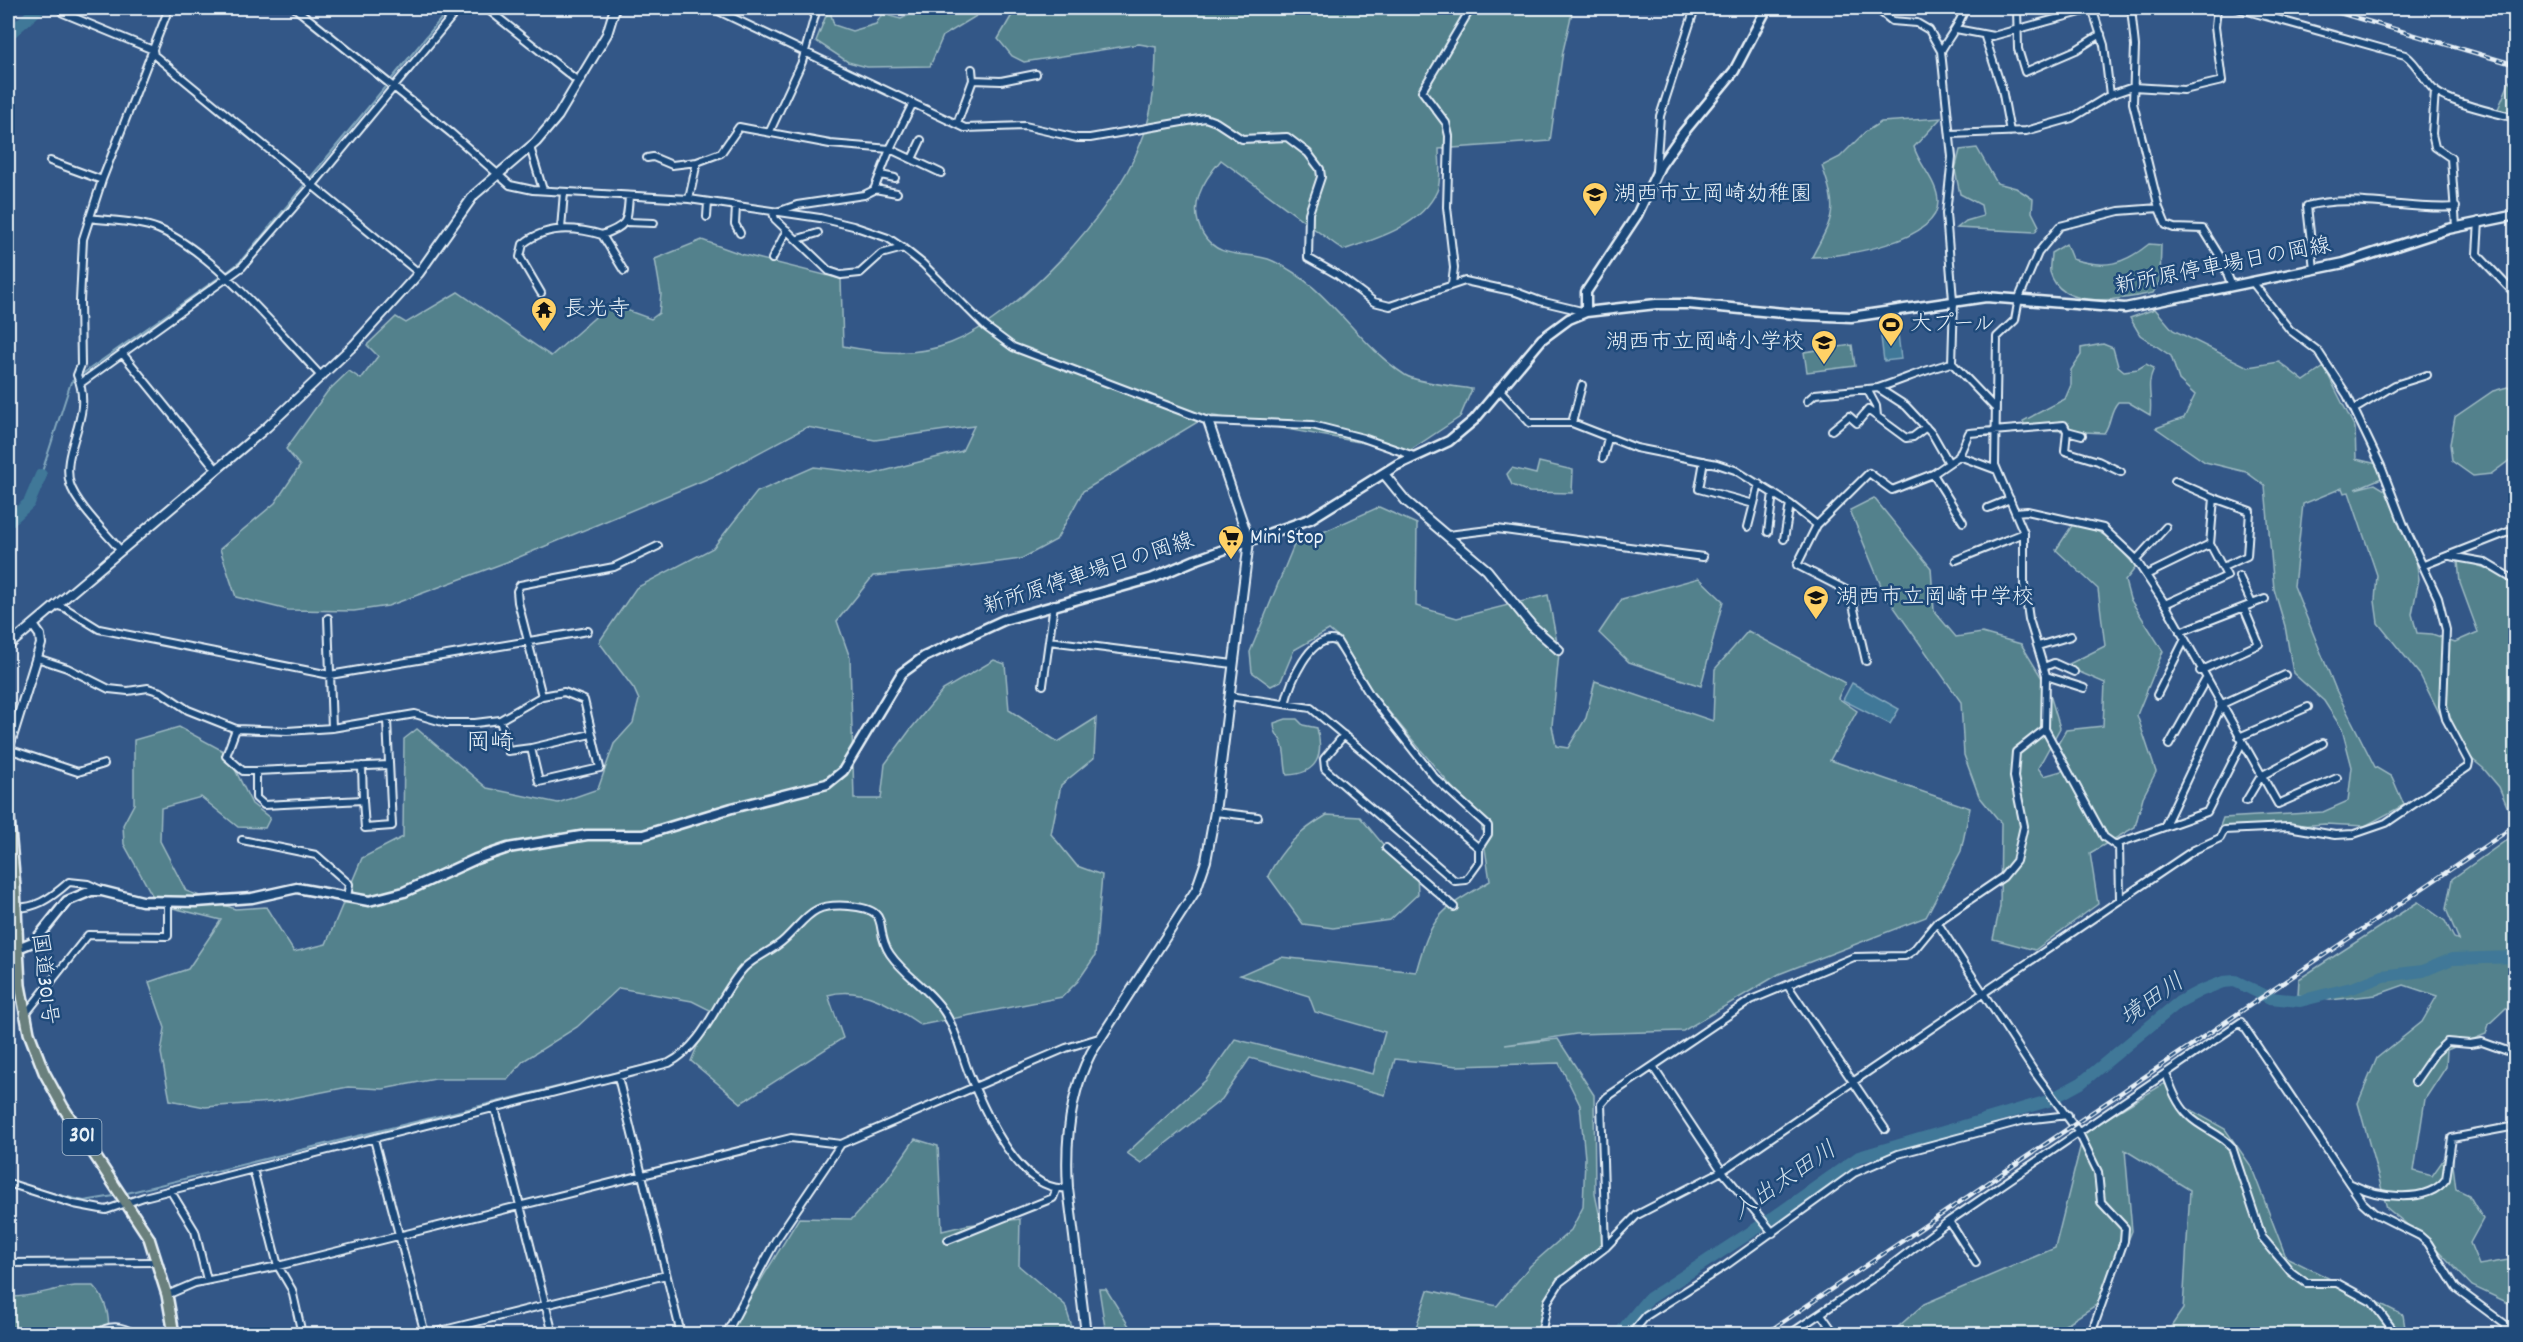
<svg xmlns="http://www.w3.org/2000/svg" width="2523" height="1342" viewBox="0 0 2523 1342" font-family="Dekko,'Klee One',sans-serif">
	<rect width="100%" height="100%" fill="#335787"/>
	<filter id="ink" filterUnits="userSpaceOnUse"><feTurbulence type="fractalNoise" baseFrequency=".0167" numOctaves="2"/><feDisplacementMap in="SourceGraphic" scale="12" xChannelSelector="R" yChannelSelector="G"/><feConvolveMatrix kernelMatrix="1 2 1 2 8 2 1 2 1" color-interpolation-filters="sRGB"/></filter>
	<g filter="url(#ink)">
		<path fill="#52818c" stroke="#9db9c2" stroke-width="1.5" d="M829,8L834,25L852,31L876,24L882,14L901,19L909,15L913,8H984L978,15L943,36L930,66L867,67L848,62L816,41Z
			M1011,8H1573L1563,51L1550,141L1439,149C1439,160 1442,180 1437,191C1421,226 1377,239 1343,250L1221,160C1203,181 1187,206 1203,234C1220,262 1249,250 1273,261C1327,285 1356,343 1405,375C1418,383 1455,386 1472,389L1460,417L1409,451L1209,415L1083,491L1056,540L1021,559L939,570L873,576L837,621L850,658L854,799H881L885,764L910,730L943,690L994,660L1005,664L1009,710L1058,742L1096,718L1094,758L1061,785L1051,834L1077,866L1102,875L1095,956L1078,981L1062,997L921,1025C895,1007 861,985 828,995L843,1038L741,1103L691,1061L712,1011L692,1001L619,988L577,1027L523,1061L508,1079H435L383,1089L348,1087L272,1102L205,1107L170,1100L161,1053L165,1028L149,982L188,969L221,920L157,904L124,844L123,825L134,804V740L179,727L227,753L252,804L270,818L265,828L238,827L201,797L161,808L160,841L186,891L235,909L266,907L294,952L326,944L362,858L403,837L404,739L417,729L487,788L558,803L598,789L614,744L633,723L639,700L634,689L599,642L636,588L713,548L757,492L814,467L872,474L962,451L974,426L875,440L807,427L719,474L512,560L388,606L354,611L288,610L236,597L220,549L275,503L300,466L286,449L327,392L349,371L361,379L378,356L367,345L396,317L406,323L458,292L551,356L610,304L651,319L659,313L661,294L655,259L702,240L741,254L841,279L843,346C879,353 916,357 951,343C1019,316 1113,213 1140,145C1153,115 1156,79 1156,47L1139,44L1024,62L1012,56L998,39L1012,15Z
			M2510,81L2515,82V115L2498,109Z
			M1941,118L1914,147C1919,165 1937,181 1938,201C1939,242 1841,257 1812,257C1834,216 1838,211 1822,166L1840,157L1865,132L1881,122Z
			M1977,148L1997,183L2016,188L2033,199L2032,212L2039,226L2035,232L1957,228L1966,221L1983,216L1981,205L1960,194L1955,170L1960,150Z
			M2066,244L2072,259C2105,269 2123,265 2149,244L2161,245L2160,280L2153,293C2125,299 2061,312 2050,272C2049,267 2051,258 2051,253Z
			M2155,309L2173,330L2248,367L2279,362L2304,381L2324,367L2355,428L2356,459L2377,464L2384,477L2355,489L2375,484L2385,490L2415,553L2419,579L2412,614L2417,633L2432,634L2455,642L2478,632L2460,583L2458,561C2480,563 2498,573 2515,586V816L2512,818L2499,787L2483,768L2456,746L2420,675L2378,623L2375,601L2377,575L2349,492L2344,493L2342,488L2303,504L2294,586L2336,690L2375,767L2392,777L2404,805L2365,826L2325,824L2218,832L2223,818L2323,812L2348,801L2352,767L2342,729L2324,701L2293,673L2285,626L2274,589L2265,486L2246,472L2205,462L2156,428L2184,418L2195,395L2179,380L2171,356L2140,335L2130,318Z
			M2103,344L2113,348L2118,366L2124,371L2138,369L2146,364L2154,368C2145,387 2153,396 2150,415L2128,402H2118C2109,412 2112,422 2104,433L2026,429L2023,421L2065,399L2071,385V370L2081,355V348Z
			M1852,345L1855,366L1807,372L1804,352Z
			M2515,385V456L2491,474L2473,476L2452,461L2450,444L2455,417L2493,391Z
			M1539,462L1573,470L1572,493L1529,492L1512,485L1507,474L1512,468L1536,474Z
			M1874,498L1931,568L1934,611L1956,637L1982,633L2021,644L2048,688L2060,728L2038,768L2044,776L2065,770L2055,749L2066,730L2103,726L2105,683L2065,666L2105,646L2098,589L2056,550L2073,524C2109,532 2112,540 2136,567L2125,581L2130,599L2163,651L2137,715L2156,772L2143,797L2135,827L2090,853L2098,904L2035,950L1993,939L2000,907L2001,823L1979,796L1964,755L1961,702L1884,593L1850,510Z
			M1379,507L1417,524L1416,606L1457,618L1548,595L1559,653L1552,726L1556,746L1568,748L1586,718L1595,681L1713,721L1715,669L1748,631L1845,683L1838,698L1857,711L1830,760L1970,808L1961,851L1926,917L1779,974L1683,1031L1576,1034L1505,1045L1558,1039L1594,1095L1595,1194L1605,1242L1560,1282L1548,1301L1539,1334H1414L1428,1290L1497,1306L1530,1266L1571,1230L1583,1207L1585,1158L1580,1105L1559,1063L1457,1066L1395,1059L1385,1095L1250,1058L1222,1099L1141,1163L1127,1153L1206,1080L1235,1039L1373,1074L1385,1032L1315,1012L1309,996L1240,975L1281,957L1416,972C1432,913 1440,911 1490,881L1481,822L1329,640L1336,636L1329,630L1294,650L1281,681L1271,686L1252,672L1250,652L1294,545Z
			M1699,578L1723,601L1701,686L1629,662L1599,633L1622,599Z
			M1286,719H1297L1303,725L1317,728C1324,755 1318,774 1287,775C1284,763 1286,752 1281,741C1277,734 1274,732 1274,723Z
			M1327,815L1360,817L1386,848L1417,874L1418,894L1390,920L1333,928L1303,924L1268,876C1282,848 1300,831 1327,815Z
			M2515,834V1008H2506L2489,1024L2486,1034L2447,1050L2446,1067L2425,1099L2414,1171L2432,1176L2451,1149L2456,1189L2469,1195L2483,1219L2470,1243L2479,1265L2515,1259V1306L2472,1286L2437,1249L2387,1208L2358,1103L2377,1058L2422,1022L2437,996L2404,985L2376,995L2330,1000L2298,995L2299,979L2418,902L2445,921L2454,938L2459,940L2446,909L2452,879Z
			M2165,1083L2187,1108L2225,1129L2251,1166L2286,1257L2403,1315L2406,1334H2166L2183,1309L2190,1190L2125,1150L2132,1231L2104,1300L2051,1334H1890L1924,1304L2055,1248L2084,1132Z
			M915,1139L938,1146L942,1231L967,1225L1020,1219L1019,1266L1065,1305L1074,1334H728L799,1218L852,1219L886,1181Z
			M75,1286H93C107,1300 109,1316 109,1334H8V1297C31,1298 51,1289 75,1286Z
			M1099,1289H1106L1134,1334H1106Z"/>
		<path fill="#3f7898" stroke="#83a8be" stroke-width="1.5" d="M1898,334L1901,359L1884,361L1881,337Z
			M1852,683L1899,709L1890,724L1843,700Z"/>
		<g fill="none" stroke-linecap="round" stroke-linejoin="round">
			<path stroke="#83a8be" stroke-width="2" d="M259,240L450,8
				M227,272L240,262L259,239
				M41,475L71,382L221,276
				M44,1191L84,1201L114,1196
				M127,1193L670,1059"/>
			<path stroke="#3f7898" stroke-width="12" d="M8,35L39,8
				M8,522L29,503L41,475
				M1619,1334L1647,1300L1774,1217L1859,1157L2048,1101L2081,1083L2179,1002L2200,991L2223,982L2235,981L2270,998L2300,1001L2355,987L2383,976L2423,971L2452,959L2516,957"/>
			<defs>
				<path id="minor" d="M295,8L451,133L510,185L533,190L689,199L820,218L853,226L888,238L903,248L923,264L986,327L1013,347L1208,421L1312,425L1363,438L1414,456
					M486,8L579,82
					M712,8L965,128L1025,126L1077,138H1090L1205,118L1216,122L1242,139L1287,137L1308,153L1320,169L1321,177L1309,213L1308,258L1338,275L1374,302L1390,306L1465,281L1516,292L1540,301L1586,312
					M1876,8L1892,21L1917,23L1929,30L1941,51L1952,157L1946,214L1953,300
					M2017,8L2018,49L2025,72L2076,50L2101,34
					M2092,8L2104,45L2110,95
					M2131,8L2135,46L2133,103L2159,208L2166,225L2174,228L2203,229L2221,258L2232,286
					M2237,8L2405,55C2419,65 2423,80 2435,91C2450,103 2495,113 2516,118
					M63,13L153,50L154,55L419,273
					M1956,29L1993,36L2092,9
					M1985,37L2002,89L2010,132
					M1941,51C1949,36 1960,25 1965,8
					M972,69L973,80
					M2435,90L2432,134L2435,147L2451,158L2456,227
					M957,124L973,80L1001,81L1036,74
					M770,131L802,62L817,8
					M1951,134L2026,131L2072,118L2110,95L2133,87L2184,90L2222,81L2215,27L2217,8
					M530,147L543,190
					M647,158L653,157L672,165L697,162
					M912,159L921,140
					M50,161L102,180
					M1656,171L1660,116L1695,8
					M881,175L895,178
					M875,189L897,193
					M689,199L697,162L721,153L739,127L830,144L890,149L941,173
					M736,207L735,224L740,233
					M777,212L797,205L864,195L874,190L890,149L913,103
					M773,213L775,219L829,271L841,275L860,273L881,254L903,248
					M707,217L708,202
					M89,218C111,221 138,221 158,229C214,252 280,333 322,377
					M2479,221L2477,254L2516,295
					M626,222L654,223
					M561,229L564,192
					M798,239L818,233
					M772,259L787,230
					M2314,269L2307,206C2353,193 2408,211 2456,207
					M624,271L602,235C628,225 627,223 629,196
					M1452,284L1454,268L1447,207L1449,136L1446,123L1422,91L1471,8
					M541,293L520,257L523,244C546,225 575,227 602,235
					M122,353L217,470
					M1952,363L1994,407
					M81,383L242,267L312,186L459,8
					M1878,388C1903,380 1926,369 1952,363L1954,300
					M1867,389L1876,406L1877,416
					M1500,390L1530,423H1572L1636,448L1717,464L1735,470L1790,504L1784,539
					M1807,401L1815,394L1878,388L1906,406L1933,435L1949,463
					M2355,409L2395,385L2427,375
					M1572,423L1582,385
					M1832,430L1849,416L1857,423L1868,410L1906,438L1913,437L1926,427
					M2067,431L2082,435
					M1959,456L1969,433L2064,425L2067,431L2065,451L2098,461L2121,472
					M1603,458L1608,438
					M1704,461L1699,489L1754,504
					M1933,474L1963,522
					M2175,481L2214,498L2210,544
					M2214,498L2250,511L2247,556L2223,567
					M1790,504L1817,525L1797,565L1850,592L1866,661
					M1988,508L2010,499
					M2015,512L2027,511L2103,528L2134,557L2165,604L2278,804L2337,778
					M1817,525L1869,473L1892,490L1933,474L1959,456L1997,470
					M1748,527L1759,484
					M1768,532L1773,493
					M1448,535L1497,529L1703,557
					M121,551C107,534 76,504 70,484C60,448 95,417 77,375L81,365L80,301L83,239L102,180L169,8
					M2450,556L2484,562L2516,581
					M1956,560L2024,533
					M2136,560L2166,527
					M2424,565L2516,529
					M2146,575L2210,544L2227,576L2165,604
					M2239,576L2252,604
					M55,605L65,608L99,629L330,675L588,631
					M328,618L332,728
					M2180,632L2265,599
					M1049,641L1233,664
					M2038,646L2071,636
					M37,658L67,668L109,689L128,691L148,688L161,692L188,710L236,729L287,731L332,728L415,714L446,723H475L500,720L542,696L564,692L584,700L600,768L539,782L531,748L508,751L500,720
					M2044,667L2054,663L2074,672
					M2200,671L2259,644L2244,608
					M2046,676L2084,688
					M1043,685L1054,604
					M2157,695L2184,641
					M542,696L518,602L517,591L520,585L614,567L658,546
					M1229,696L1311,708L1479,848L1488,834V826L1435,778L1370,695L1337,641C1310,632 1290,684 1285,704
					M2220,705L2285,675
					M236,729L226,756L243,771H256V798L264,805L363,800L365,828L392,826L387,720
					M2045,729L2104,837L2118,847
					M1344,735L1324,759L1325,769L1455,881L1466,880L1479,862V848
					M2239,737L2308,707
					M2169,745L2206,679
					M531,748L591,734
					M8,749L78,772L104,764
					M362,766L363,800
					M256,771L389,765
					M2246,801L2261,776L2323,743
					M1215,812L1258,817
					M2165,825L2221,707
					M242,840L316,855L349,884L347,898
					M1386,848L1454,907
					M2120,900L2119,843L2207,812L2242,743
					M8,907C34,911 51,898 69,882L88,884L101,890
					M1937,922L2035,1073L2079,1133L2098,1172L2101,1202L2125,1228L2124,1241L2091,1334
					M1788,986L1885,1129
					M24,1016L88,935L168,936V901
					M1653,1067L1722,1171L1773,1233
					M2166,1073C2171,1088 2177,1104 2189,1116C2202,1129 2220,1133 2232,1147L2262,1237L2291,1272L2306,1283H2337L2372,1302L2396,1334
					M618,1077L681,1334
					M2415,1082L2435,1053L2447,1042L2470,1044L2482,1042L2516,1054
					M495,1108L553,1334
					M374,1139L425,1334
					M253,1169L278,1266L292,1290L302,1334
					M8,1183L74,1204L106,1210L144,1197L669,1063C707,1043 717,997 744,968C756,956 773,951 785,939C809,916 811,903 849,906C895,910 872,928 890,954C905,976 930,989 945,1013C958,1033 961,1055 970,1076C985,1113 1021,1194 1068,1188
					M2351,1184C2376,1197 2427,1205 2446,1179L2452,1138L2516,1126
					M170,1190L195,1231L207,1280
					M1949,1221L1976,1263
					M948,1240L1053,1198L1056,1190
					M1606,1247L1601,1104L1607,1097L1751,1000L1854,957L1905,956L1914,950L1937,922L2003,877L2016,861L2024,826L2014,777L2016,752L2045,729L2046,675L2029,619L2024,584V533L1995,465L1997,337L2015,320L2019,298L2038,253L2060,226L2119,211L2159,208
					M8,1263L158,1262
					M167,1295L195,1283L278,1266L791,1138L841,1144
					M1821,1314L1835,1334
					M98,1334C108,1324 123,1326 134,1334
					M428,1334L666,1275
					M726,1334L776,1240L841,1144L1066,1048L1102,1037
					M1541,1334L1548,1301L1560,1282L1606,1247L1637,1215L1722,1171L2114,904L2194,850L2220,838L2224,830L2288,827L2335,835L2354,834L2386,823L2468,767L2469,762L2446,719L2443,706L2446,630L2438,598L2405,528L2381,466L2347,395L2318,351L2290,330L2253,283
					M1631,1334L1646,1316L1725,1266L1854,1173L1898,1154L2025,1120L2068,1115
					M1790,1334L1889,1267L1949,1221L2241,1022L2362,1202L2374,1213L2420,1236L2428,1243L2456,1288L2506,1325L2505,1334"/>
				<path id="tertiary" d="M1384,474L1406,501L1487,570L1532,626L1559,650
					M8,646L267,427L354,345L419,273L474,195L536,142L558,116L607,34L615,8
					M8,750L41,644L40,635L33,625
					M1086,1334L1068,1188C1065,1142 1069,1095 1091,1053L1196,890L1206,861L1215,812L1249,541L1208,421"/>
				<path id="secondary" d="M1586,312V292L1637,215L1660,166L1683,133L1734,71L1767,8
					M18,948L35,941L67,901L91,891H102L142,901L196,902L252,898L297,888L369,901L404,892L476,859L508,848L587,835H643L732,808L827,784L843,771L902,673L924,657L1004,620L1153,578L1195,560L1310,519L1397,465L1449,441L1474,420L1542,339L1569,319L1586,312L1656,304H1689L1804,315L1851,317L1986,297L2125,308L2344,263L2448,229L2516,215"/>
				<path id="trunk" d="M8,807L15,887
					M17,930L20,985L29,1033L44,1072L63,1107L149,1238L167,1295L174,1334"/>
			</defs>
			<use href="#minor" stroke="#e8f1f8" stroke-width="10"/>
			<use href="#tertiary" stroke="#e8f1f8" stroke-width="12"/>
			<use href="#secondary" stroke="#e8f1f8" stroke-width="13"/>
			<use href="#trunk" stroke="#e8f1f8" stroke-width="14"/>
			<use href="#minor" stroke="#1f4a7a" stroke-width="6"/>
			<use href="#tertiary" stroke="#1f4a7a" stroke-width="8"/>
			<use href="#secondary" stroke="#1f4a7a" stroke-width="8"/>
			<use href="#trunk" stroke="#6a807d" stroke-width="9"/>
			<defs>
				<path id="rail" d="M2323,8L2516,65
					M1765,1334L2516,825"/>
			</defs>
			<use href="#rail" stroke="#e8f1f8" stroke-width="4.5"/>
			<use href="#rail" stroke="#1f4a7a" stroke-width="2" stroke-dasharray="7" stroke-linecap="butt"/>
			<defs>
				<path id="trunk-bridge" d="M15,887L17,930"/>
			</defs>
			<use href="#trunk-bridge" stroke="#e8f1f8" stroke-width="14" stroke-linecap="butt"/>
			<use href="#trunk-bridge" stroke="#6a807d" stroke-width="9"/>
		</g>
	</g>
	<defs>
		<symbol id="school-pin" viewBox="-11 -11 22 30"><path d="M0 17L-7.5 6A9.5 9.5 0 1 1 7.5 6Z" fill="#ffd166" stroke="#1f4a7a"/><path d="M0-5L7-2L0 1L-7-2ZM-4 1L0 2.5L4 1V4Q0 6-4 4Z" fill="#111"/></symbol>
		<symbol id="temple-pin" viewBox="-11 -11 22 30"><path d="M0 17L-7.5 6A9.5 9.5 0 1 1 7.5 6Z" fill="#ffd166" stroke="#1f4a7a"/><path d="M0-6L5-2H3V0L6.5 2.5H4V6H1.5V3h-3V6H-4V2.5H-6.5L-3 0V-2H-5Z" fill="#111"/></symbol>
		<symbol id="stadium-pin" viewBox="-11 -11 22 30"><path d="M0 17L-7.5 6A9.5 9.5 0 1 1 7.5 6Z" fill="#ffd166" stroke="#1f4a7a"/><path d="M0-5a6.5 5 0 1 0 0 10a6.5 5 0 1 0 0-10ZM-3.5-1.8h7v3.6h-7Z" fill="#111"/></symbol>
		<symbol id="supermarket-pin" viewBox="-11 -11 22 30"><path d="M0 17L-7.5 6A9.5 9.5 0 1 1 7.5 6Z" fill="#ffd166" stroke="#1f4a7a"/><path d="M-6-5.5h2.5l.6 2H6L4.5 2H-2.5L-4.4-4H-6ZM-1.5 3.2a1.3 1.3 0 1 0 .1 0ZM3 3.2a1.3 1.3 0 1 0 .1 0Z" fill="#111"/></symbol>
	</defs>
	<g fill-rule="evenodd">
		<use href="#school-pin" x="1580" y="180" width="30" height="40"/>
		<use href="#temple-pin" x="529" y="295" width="30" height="40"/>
		<use href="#stadium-pin" x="1876" y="310" width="30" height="40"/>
		<use href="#school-pin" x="1809" y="328" width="30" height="40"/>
		<use href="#supermarket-pin" x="1216" y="523" width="30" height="40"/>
		<use href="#school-pin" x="1801" y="583" width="30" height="40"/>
	</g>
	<g text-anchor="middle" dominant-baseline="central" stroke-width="5" stroke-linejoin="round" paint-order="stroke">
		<rect fill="#1f4a7a" stroke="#acbfd2" stroke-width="1.5" x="62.5" y="1119" width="39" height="36" rx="4.5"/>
		<g font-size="21" font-weight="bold" fill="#e8f1f8">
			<text x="82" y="1137">301</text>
		</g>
		<g font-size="22" fill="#e8f1f8" stroke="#1f4a7a" text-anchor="start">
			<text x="1614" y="195">湖西市立岡崎幼稚園</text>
			<text x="564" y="310">長光寺</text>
			<text x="1910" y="325">大プール</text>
			<text x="1804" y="343" text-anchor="end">湖西市立岡崎小学校</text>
			<text x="1250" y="538">Mini Stop</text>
			<text x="1836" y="598">湖西市立岡崎中学校</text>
		</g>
		<g font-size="22" fill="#e8f1f8" stroke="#1f4a7a">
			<text transform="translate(2223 267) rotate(-11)">新所原停車場日の岡線</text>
			<text transform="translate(1089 575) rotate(-18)">新所原停車場日の岡線</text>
			<text transform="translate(43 979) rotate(83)">国道301号</text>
		</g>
		<g font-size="24" fill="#e8f1f8" stroke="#1f4a7a">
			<text x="490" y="744">岡崎</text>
		</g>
		<g font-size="24" font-style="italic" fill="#cfdfea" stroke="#1f4a7a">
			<text transform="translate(2153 1001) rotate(-35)">境田川</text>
			<text transform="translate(1785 1182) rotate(-34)">入出太田川</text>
		</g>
	</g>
	<rect width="2523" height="1342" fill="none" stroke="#1f4a7a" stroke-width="30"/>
	<rect x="15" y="15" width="2493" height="1312" fill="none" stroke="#e8f1f8" stroke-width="2" filter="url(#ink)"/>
</svg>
